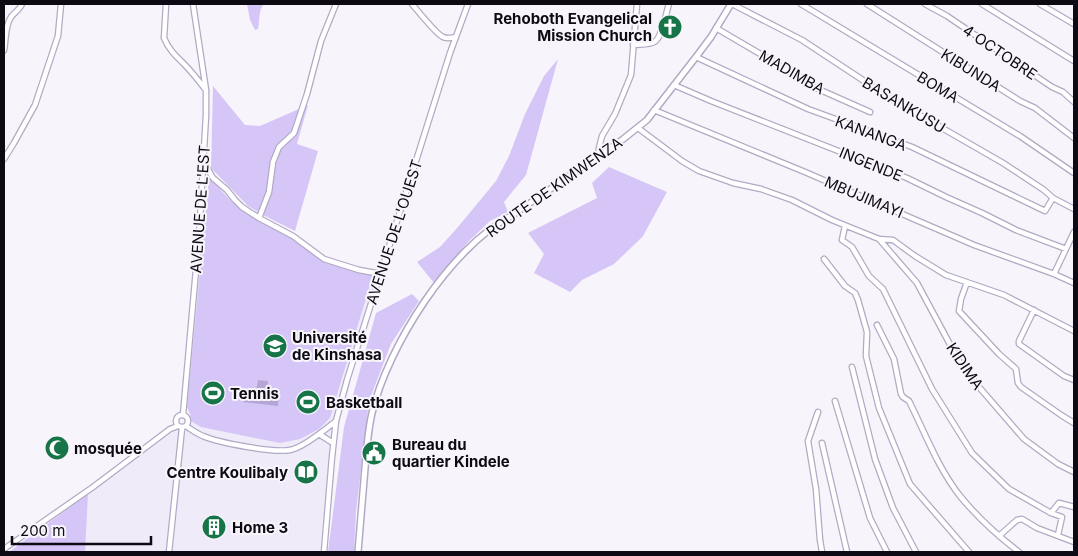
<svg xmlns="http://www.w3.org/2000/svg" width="1078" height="556" viewBox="0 0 1078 556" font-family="Inter,sans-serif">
	<rect width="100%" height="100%" fill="#f7f5fb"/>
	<path fill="#efebf9" d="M209,177L231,201L253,218L292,238L321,260L338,266L362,273L379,276L335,418L330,449L320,552H9L170,431L184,430L188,427L191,421L190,414L187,407L188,384Z"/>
	<path fill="#d6c6f7" d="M247,4H264C258,10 260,21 258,29L255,30L250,20Z
		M558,59L526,175L504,202L508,212L490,221L469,241L434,283L417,262L440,247L458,227L496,181L509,156L525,114L544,76Z
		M213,86L245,125L260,126L308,105L297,144L318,151L295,231L265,216L248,206L211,168Z
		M609,167L667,192L643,236L636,243L614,264L582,280L570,292L534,273L544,254L528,233L597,198L592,183Z
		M209,177L231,201L253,218L292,238L321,260L338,266L373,275L330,418L319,429L300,439L280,443L201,427L191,421L190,414L187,407Z
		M412,294L419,301L391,344L369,401L356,512L354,552H328L344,427L376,313Z
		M88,494L85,552H9Z"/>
	<path fill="#b5a6d6" d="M258,380L268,381L267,392L279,393L278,406L243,402L244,390L256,391Z"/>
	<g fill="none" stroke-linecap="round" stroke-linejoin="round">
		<path stroke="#b5a6d6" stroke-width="1" d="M780,125L787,128"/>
		<defs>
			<path id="minor" d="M166,4L164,38C169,50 176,56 184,64C192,72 199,81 206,90
				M412,4C418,11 436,34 443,37C447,39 452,38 456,37
				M732,4L802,40L890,98L1003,163L1044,190L1053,198L1074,209
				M801,4L1020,136L1074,173
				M867,4L1020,101L1035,108L1074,138
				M925,4L947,16L1052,87L1063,92L1074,102
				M982,4L1074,61
				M1040,4L1074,24
				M716,28L803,79L816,88L870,112
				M633,45C640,44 649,45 654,42C662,39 666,12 669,4
				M4,50C6,40 5,25 11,17C15,12 20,9 22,4
				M696,57L808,109L912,147L1045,211L1053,198
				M674,85L711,101L907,178L946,197L982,213L1016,230L1066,249
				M654,110L805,172L974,245L1054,274L1074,283
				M638,128L682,161L699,171L733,183L761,189L792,200L832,220L879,239L893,240L915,256L946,275L1004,295L1074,331
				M598,157L599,148L602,136L615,114L631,75L637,4
				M4,159L14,143L35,105L58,36L61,4
				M205,164L213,178L227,190L235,200L242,207L259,218L293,236L324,259L359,270L381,274
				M259,218L269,192L273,162L279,147L294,133L307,94L321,41L336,4
				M845,226L842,240L852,247L869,276L883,289L932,389L972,453L1009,489L1051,513L1062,517L1058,535
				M879,239L917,283L960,363L979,387L1024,439L1058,464L1074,472
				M824,259L845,286L855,293L858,300L867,332L866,356L879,408L910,484L969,552
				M1054,274L1074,232
				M967,282L961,299L959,311L999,354L1016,369L1018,383L1021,387L1061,415L1074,423
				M1034,310L1019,341V344L1064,376L1074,380
				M877,325L894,359L901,394L903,397L909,401C925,433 938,468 960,496C978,518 998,536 1019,552
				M852,367L875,459L893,508L916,552
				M835,401L870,518L887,552
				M818,412L808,441L816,489L820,540L822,552
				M176 421a6 6 0 1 1 12 0a6 6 0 1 1-12 0Z
				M183,415L199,236L206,115V90L193,4
				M186,426C192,430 197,434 203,436C219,443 274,453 290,450C303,448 326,429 336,421
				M319,434L333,443
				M822,443L847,552
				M1051,513L1059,503L1074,507
				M999,536L1017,520L1022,519L1037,528L1074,542
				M4,549L93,487L170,429L178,426
				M169,552L182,428
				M324,552L332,457L336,421L347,380L450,53L468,4"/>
			<path id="tertiary" d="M358,552C360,528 362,504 364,480C366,458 367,435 372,413C388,346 450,248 511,216L622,140L647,120L696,57L711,37L731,4"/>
		</defs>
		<use href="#minor" stroke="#b2aac5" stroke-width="7"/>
		<use href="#tertiary" stroke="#b2aac5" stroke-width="8"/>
		<use href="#minor" stroke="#fff" stroke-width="4.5"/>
		<use href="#tertiary" stroke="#fff" stroke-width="5"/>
	</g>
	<defs>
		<symbol id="church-disc" viewBox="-11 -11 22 22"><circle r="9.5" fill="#177449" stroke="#f7f5fb"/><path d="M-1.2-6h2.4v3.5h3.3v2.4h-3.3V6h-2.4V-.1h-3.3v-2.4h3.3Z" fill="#fff"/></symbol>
		<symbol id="university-disc" viewBox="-11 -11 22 22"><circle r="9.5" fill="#177449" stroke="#f7f5fb"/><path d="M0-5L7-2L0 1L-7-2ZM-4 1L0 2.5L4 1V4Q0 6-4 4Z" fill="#fff"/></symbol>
		<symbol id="stadium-disc" viewBox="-11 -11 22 22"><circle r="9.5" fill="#177449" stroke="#f7f5fb"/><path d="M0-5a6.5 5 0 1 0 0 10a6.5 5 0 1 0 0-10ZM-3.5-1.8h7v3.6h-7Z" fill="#fff"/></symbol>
		<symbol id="mosque-disc" viewBox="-11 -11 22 22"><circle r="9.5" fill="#177449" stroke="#f7f5fb"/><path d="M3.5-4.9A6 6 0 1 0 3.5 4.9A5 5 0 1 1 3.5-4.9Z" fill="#fff"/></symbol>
		<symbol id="civic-disc" viewBox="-11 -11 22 22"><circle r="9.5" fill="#177449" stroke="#f7f5fb"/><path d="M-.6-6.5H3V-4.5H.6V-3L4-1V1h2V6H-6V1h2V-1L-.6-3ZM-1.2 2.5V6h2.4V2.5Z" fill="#fff"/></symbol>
		<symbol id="library-disc" viewBox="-11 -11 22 22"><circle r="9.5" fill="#177449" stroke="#f7f5fb"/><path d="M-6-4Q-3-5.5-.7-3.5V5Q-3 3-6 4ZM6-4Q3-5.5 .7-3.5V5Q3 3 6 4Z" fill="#fff"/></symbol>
		<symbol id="building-disc" viewBox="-11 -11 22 22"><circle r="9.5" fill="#177449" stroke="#f7f5fb"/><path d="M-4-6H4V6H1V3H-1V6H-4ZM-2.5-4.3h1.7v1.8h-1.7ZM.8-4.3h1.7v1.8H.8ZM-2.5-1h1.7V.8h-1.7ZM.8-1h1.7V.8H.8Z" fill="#fff"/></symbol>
	</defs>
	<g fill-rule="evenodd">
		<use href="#church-disc" x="656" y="13" width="28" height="28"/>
		<use href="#university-disc" x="261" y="332" width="28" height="28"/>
		<use href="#stadium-disc" x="199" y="379" width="28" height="28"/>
		<use href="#stadium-disc" x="294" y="388" width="28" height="28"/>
		<use href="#mosque-disc" x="43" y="434" width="28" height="28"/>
		<use href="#civic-disc" x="360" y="439" width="28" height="28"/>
		<use href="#library-disc" x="292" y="458" width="28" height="28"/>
		<use href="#building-disc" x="200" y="513" width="28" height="28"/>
	</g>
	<g text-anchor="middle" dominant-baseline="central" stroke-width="4" stroke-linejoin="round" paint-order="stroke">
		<g font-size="15" font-weight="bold" fill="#0d0a13" stroke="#f7f5fb" text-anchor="start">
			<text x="652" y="18" text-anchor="end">Rehoboth Evangelical<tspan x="652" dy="17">Mission Church</tspan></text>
			<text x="292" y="337">Université<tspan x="292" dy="17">de Kinshasa</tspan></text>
			<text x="230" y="393">Tennis</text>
			<text x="326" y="402">Basketball</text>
			<text x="392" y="444">Bureau du<tspan x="392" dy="17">quartier Kindele</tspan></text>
			<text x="74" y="448">mosquée</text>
			<text x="288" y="472" text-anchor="end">Centre Koulibaly</text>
			<text x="232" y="527">Home 3</text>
		</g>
		<g font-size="15" fill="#0d0a13" stroke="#f7f5fb">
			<text transform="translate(1000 52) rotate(34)">4 OCTOBRE</text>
			<text transform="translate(971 70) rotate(32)">KIBUNDA</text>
			<text transform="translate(792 72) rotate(30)">MADIMBA</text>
			<text transform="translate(938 87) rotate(31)">BOMA</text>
			<text transform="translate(904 105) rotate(31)">BASANKUSU</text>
			<text transform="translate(871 133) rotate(20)">KANANGA</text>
			<text transform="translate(871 164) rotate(22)">INGENDE</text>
			<text transform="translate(554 187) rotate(-35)">ROUTE DE KIMWENZA</text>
			<text transform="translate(864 197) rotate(23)">MBUJIMAYI</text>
			<text transform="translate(200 209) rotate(-86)">AVENUE DE L'EST</text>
			<text transform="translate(394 232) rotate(-72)">AVENUE DE L'OUEST</text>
			<text transform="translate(965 366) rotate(56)">KIDIMA</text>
		</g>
	</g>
	<rect width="1078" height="556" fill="none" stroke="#0d0a13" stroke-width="10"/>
	<path d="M12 536v8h139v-8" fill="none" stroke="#0d0a13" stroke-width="2.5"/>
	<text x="20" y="536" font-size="15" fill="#0d0a13" stroke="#f7f5fb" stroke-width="4" paint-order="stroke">200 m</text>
</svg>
